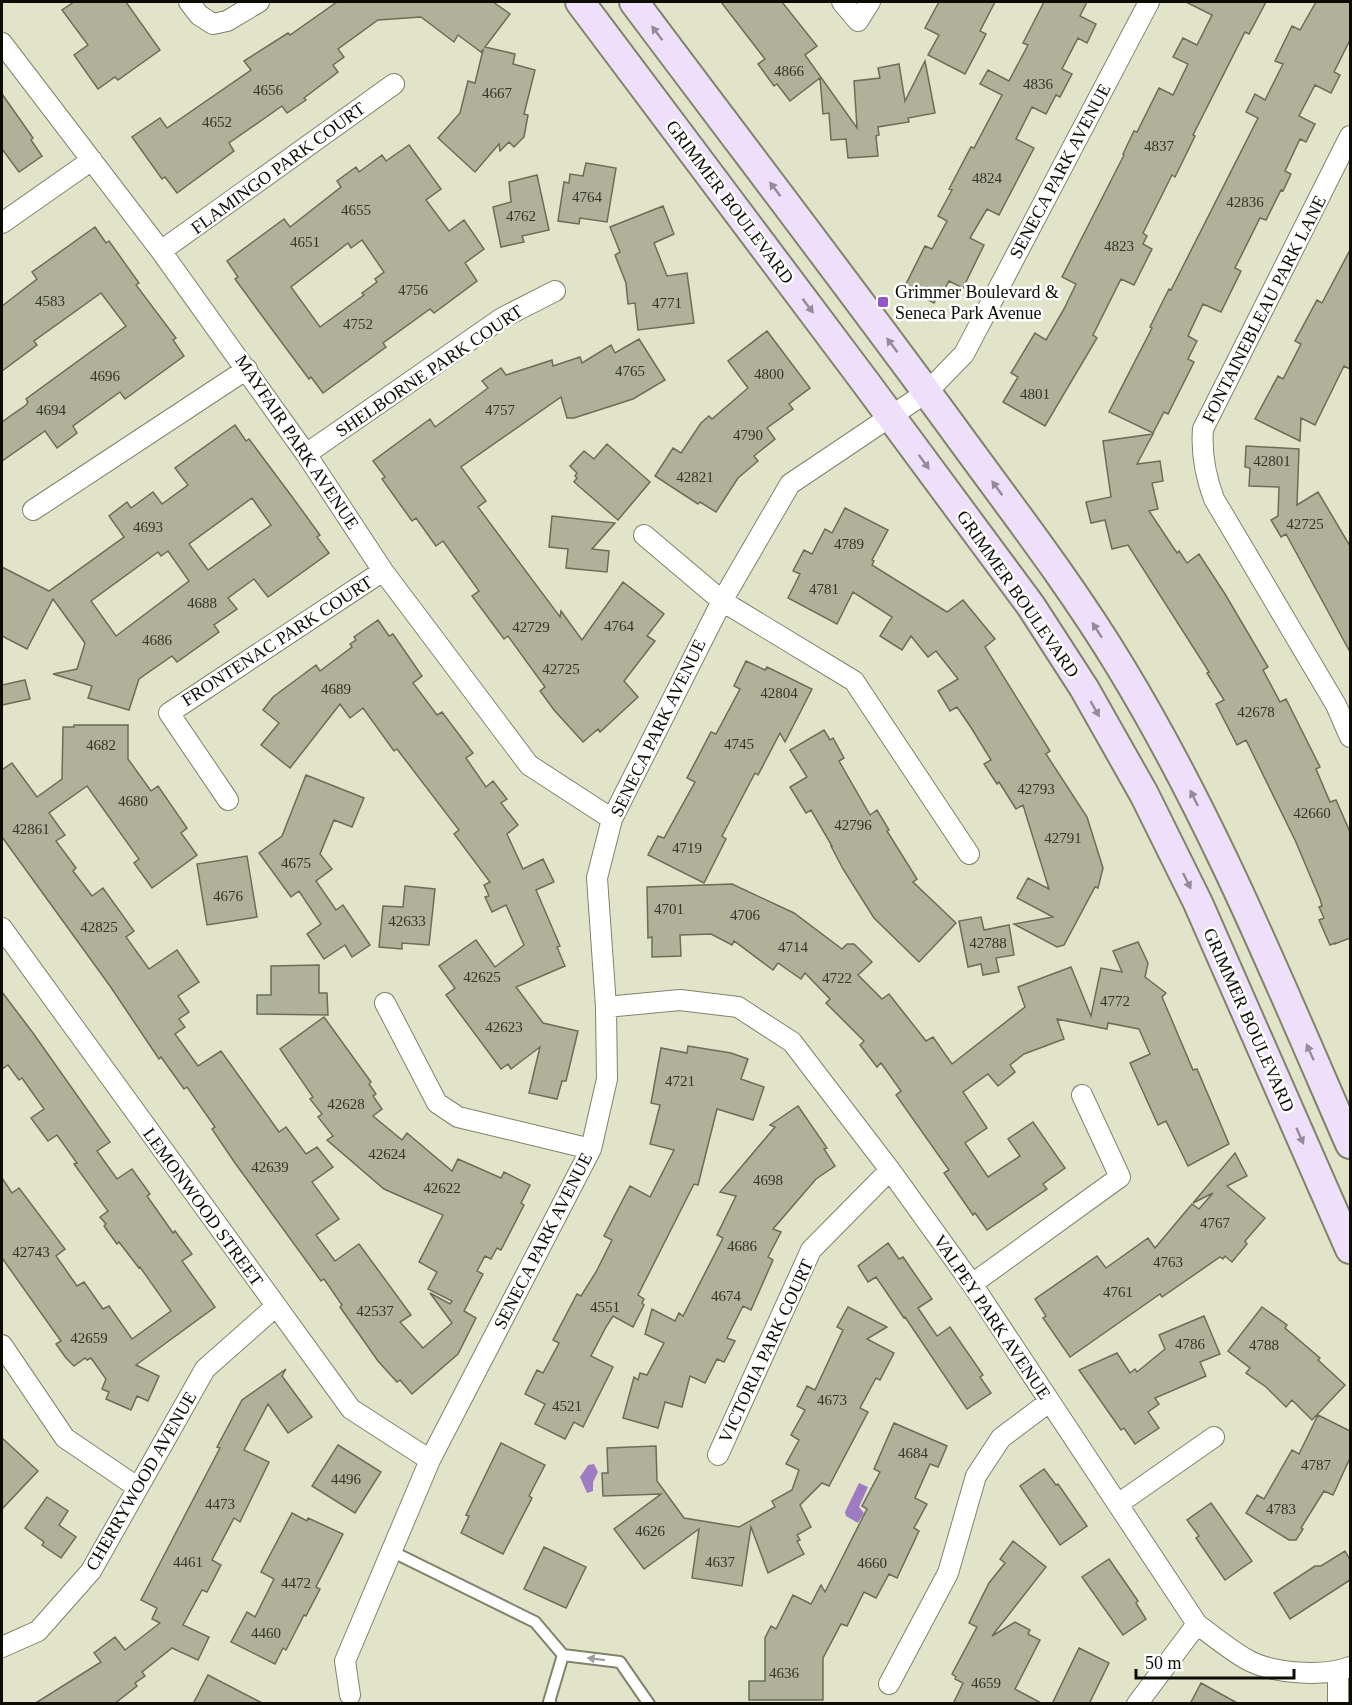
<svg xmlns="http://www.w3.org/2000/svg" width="1352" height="1705" viewBox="0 0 1352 1705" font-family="Georgia,serif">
	<rect width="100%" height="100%" fill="#e2e4c9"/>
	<path fill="#9f7cc1" d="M594,1464L598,1472L593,1482V1491L587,1493L580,1477L588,1465Z
		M859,1483L868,1487L859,1507L864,1513L858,1523L846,1516L845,1512Z"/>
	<path fill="#afb198" stroke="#6b6d56" stroke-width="1.5" fill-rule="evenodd" d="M74,2H126L160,50L118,80L115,77L98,89L74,55L88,45L62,10Z
		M337,2H493L510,14L485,47L515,54L513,64L535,70L524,114L528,115L524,137L514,147L509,142L500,151L499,144L475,172L438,138L460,113L468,81L475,83L483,50L481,52L458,35L454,42L421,17L378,20L338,49L344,57L333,65L338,72L304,98L306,100L287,113L282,106L229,143L234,151L177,193L165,177L162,179L132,137L160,118L167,128L251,70L244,61L288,33L290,35Z
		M721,2H782L817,46L805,55L857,128L854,81L880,78L878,68L899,64L905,101L925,61L935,113L908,118L909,122L878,127L879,135L876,136L878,156L848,158L846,139L831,140L829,113L823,114L820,78L790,101L777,84L774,86L758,64L765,59Z
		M939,2H995L980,31L986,34L965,74L928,55L939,35L925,28Z
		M1044,2H1087L1080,16L1096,24L1087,43L1078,38L1062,69L1072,74L1060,97L1056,95L1046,114L1032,107L1016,139L1034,148L999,215L987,209L970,238L984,245L963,288L949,281L943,292L940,290L934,303L904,288L925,246L932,249L947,221L938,216L952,190L949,189L971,147L974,148L1002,95L980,84L988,70L1009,81L1028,45L1023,43Z
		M1186,2H1266L1249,34L1245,32L1193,135L1195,136L1175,177L1172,175L1143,233L1147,236L1143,244L1152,249L1134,285L1121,279L1093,335L1097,338L1045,426L1003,402L1018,377L1011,373L1035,333L1046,340L1064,309L1076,284L1062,277L1124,155L1123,154L1134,131L1137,132L1159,88L1173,95L1188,64L1173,57L1183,38L1197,45L1212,15Z
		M1316,2H1350V40L1334,72L1340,75L1331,93L1315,85L1299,116L1315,124L1306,142L1300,139L1285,171L1291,174L1283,191L1281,190L1266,220L1260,218L1235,268L1241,271L1221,312L1203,304L1188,336L1197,341L1188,359L1194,362L1168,414L1164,412L1153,433L1109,412L1152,328L1150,327L1169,289L1171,290L1258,118L1246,112L1255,94L1265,100L1283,64L1275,61L1292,26L1300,30Z
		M2,94L33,138L31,140L42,156L19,172L2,149Z
		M409,145L441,189L426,200L449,231L464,220L484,249L465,263L477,281L434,313L430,309L383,343L386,347L323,393L311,377L309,379L271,328L235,279L238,277L227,261L284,219L290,227L341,187L337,181L356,167L359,172L382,155L386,161ZM362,240L384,272L375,279L377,282L362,293L364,295L320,327L291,287L348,243L351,248Z
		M586,163L616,168L607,222L580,218L579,224L558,221L564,182L569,183L570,174L583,176Z
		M537,175L549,230L522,236L524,242L501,247L493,207L511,202L509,182Z
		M663,206L674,234L654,243L667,276L687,273L694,323L638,330L635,303L628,304L626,283L615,255L620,252L610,227Z
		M95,227L106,243L109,241L139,283L136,285L176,338L173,340L184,356L125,399L120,392L73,426L77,433L57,448L45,431L2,461V422L26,405L28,402L26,399L126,326L101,293L34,341L37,345L2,371V306L37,279L32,272Z
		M1350,250V369L1344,366L1315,425L1301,418L1300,441L1255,419L1278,376L1283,379L1301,344L1295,341L1317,300L1322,303Z
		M767,331L810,388L789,404L793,409L767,428L775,439L754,456L758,461L738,478L716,512L700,502L698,504L655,476L673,448L681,453L701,423L709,416L712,419L748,388L728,361Z
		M639,339L665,380L633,399L574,418H567L561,397L461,467L486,501L478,507L560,617L561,611L582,640L623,582L664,614L647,636L655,641L624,681L638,697L600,732L598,729L583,742L554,710L540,691L545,687L508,636L504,639L472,596L479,591L443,541L436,546L416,518L412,521L382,479L385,477L373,461L430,419L435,427L465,405L488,388L482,381L501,368L506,375L552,360L553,366L580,357L582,363L611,345L615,353Z
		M235,425L246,441L249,439L290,494L320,535L317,537L329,553L268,597L254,579L228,598L237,609L214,625L219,632L177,662L172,656L139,679L129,710L88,698L92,686L53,674L77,669L85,643L53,599L27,649L2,636V567L49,591L124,537L109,516L127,502L131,508L153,492L162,504L188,485L175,468ZM252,498L271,525L208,570L189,544ZM168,551L189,581L116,636L91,601L158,552L161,556Z
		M1153,434L1137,464L1160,461L1163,481L1152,483L1158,509L1149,511L1177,553L1179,551L1187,563L1199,554L1225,594L1268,667L1263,670L1280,702L1286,699L1320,767L1316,769L1330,802L1336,800L1350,832V938L1335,944V943L1330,945L1319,920L1324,918L1319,907L1322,906L1320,899L1295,840L1246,740L1237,745L1216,704L1224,700L1207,673L1209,672L1128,545L1112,549L1105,520L1091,523L1086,502L1111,497L1103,441Z
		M607,444L650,482L618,520L574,482L577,478L575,476L577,473L570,466L584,451L594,459Z
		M1246,446L1299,449L1297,505L1318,492L1350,546V652L1286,534L1281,537L1271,520L1278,516L1279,487L1249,486L1250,468L1245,467Z
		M845,508L888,530L872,560L874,561L872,565L947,612L963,600L995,639L985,647L1050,751L1046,754L1087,817L1103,868L1098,888L1095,887L1064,945L1057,947L1014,924L1053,917L1017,898L1028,878L1049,889L1023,805L1016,809L999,782L997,784L984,764L991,760L972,729L957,707L950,711L938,691L958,679L936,651L928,657L911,636L902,650L880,636L892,617L853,592L837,624L788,598L800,574L793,571L804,550L812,554L825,529L832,533Z
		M552,516L615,523L592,549L609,551L607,572L566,568L568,549L549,547Z
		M378,620L389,636L393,634L422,676L413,683L437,715L442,712L473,753L466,758L486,787L493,781L507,799L501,803L518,825L507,834L523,869L543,859L554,882L536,890L560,946L557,947L565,966L516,987L543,1023L578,1031L566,1081H562L557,1099L529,1093L540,1047L511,1069L508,1064L501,1069L446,995L455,988L439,966L476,940L495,967L524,945L506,905L492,912L485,897L489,896L484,885L490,882L454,834L459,830L397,749L394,751L363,708L350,718L340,704L290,768L261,745L279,723L263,710L273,697L316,665L320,671L352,647L350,644L356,640L354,637Z
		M746,661L765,670L767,667L812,689L785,742L780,733L758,775L755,773L722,836L726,839L704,883L648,855L658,836L664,838L695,782L687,778L711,732L716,734L740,689L734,686Z
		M25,680L30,699L2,705V685Z
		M74,725H128V759L151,791L158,786L187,828L181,833L197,855L152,888L134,863L139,859L87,786L49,813L65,835L56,841L76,868L73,871L92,896L103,888L134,931L126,937L149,969L177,950L199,982L178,996L189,1012L179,1019L185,1027L175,1034L198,1066L221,1051L279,1132L286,1127L306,1154L317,1147L333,1167L312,1182L339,1219L316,1235L335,1261L359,1244L411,1315L400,1322L423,1348L452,1323L430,1293L450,1304L452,1301L428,1289L437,1272L419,1262L443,1215L384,1189L327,1140L333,1136L318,1117L322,1114L310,1099L313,1097L280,1049L324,1017L371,1082L369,1084L376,1094L373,1096L382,1109L373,1116L402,1140L407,1133L452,1171L458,1159L501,1178L504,1172L530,1185L521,1203L524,1205L501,1250L497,1248L491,1259L485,1256L477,1271L483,1274L464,1311L476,1318L458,1354L412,1394L400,1380L397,1382L378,1361L340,1307L342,1305L324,1279L321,1281L235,1163L212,1129L215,1127L187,1087L184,1089L161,1057L159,1059L110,986L2,837V770L12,763L37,797L62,779L63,727H74Z
		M824,730L830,740L833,738L844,758L839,761L870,815L877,810L889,830L887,831L917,879L913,882L956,923L919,962L874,918L843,869L831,846H832L811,810L806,813L790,787L807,777L790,750Z
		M306,775L364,798L352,827L334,820L320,854L332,869L316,881L336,910L343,905L370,945L352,957L345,945L324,959L307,934L321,924L299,891L291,897L259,853L282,836Z
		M247,856L257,917L207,925L197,864Z
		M732,884L794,913L842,949L847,944H854L872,962L858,975L882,999L889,994L926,1041L933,1037L952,1064L1025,1007L1018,987L1071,967L1091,1016L1101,968L1122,972L1113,951L1138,942L1148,963L1145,977L1166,993L1162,997L1193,1070L1197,1069L1229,1144L1188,1166L1166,1121L1158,1125L1130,1063L1150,1054L1139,1029L1108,1023L1107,1029L1057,1019L1064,1039L1024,1054L1010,1065L1015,1072L998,1086L988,1074L963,1092L987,1128L965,1143L988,1177L1020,1156L1008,1139L1033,1122L1065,1168L1043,1184L1047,1189L987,1230L975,1213L973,1215L944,1173L949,1170L896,1095L901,1091L881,1063L877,1067L860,1045L864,1041L826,1003L830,999L805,973L801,979L778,963L773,970L734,941L732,945L711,934L680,935L681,956L652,957V937L648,938L647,887Z
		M405,886L435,889L429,945L402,943V949L379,947L383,906L403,907Z
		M981,917L984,930L1009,925L1014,955L996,958L999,972L983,975L981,964L968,967L959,921Z
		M319,965V993H327L328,1015L257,1014V995H271V966Z
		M2,992L33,1033L110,1142L97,1151L117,1179L132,1169L150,1194L147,1196L173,1233L175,1231L192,1254L182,1261L215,1307L136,1365L159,1376L148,1401L137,1396L131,1410L106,1399L109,1392L102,1389L106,1379L91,1358L87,1360L85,1358L74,1366L66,1358L56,1344L61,1341L2,1258V1178L12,1193L19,1188L65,1249L56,1256L77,1286L84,1282L103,1309L109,1306L132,1339L171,1311L140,1267L139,1268L119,1242L117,1244L104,1226L106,1224L100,1217L108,1211L74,1164L77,1163L57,1135L48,1141L31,1118L44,1109L22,1078L19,1080L8,1065L2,1069Z
		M688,1046L731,1053L748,1059L741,1079L764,1087L753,1120L717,1109L698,1185L694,1184L638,1295L644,1299L642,1303L644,1305L633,1327L613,1316L606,1327L591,1356L613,1367L583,1427L574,1422L565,1439L535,1424L545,1404L525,1394L537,1370L543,1373L559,1343L553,1340L577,1294L581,1296L596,1272L612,1240L604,1236L630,1186L650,1197L674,1150L650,1144L660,1105L651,1103L661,1048L687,1053Z
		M798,1106L827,1148L824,1149L835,1166L816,1179L773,1229L781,1232L768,1257L773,1260L751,1310L743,1306L727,1338L735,1341L724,1362L717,1359L705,1383L690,1376L682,1407L665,1402L658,1428L623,1418L634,1377L638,1380L640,1373L647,1375L664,1343L645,1334L652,1309L675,1321L679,1313L683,1316L723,1238L717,1235L736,1196L720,1192L775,1127L770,1125Z
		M1235,1153L1247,1176L1227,1186L1265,1218L1245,1241L1247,1244L1232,1262L1225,1256L1223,1259L1220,1257L1162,1297L1160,1294L1070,1357L1043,1318L1046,1316L1035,1299L1097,1256L1106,1268L1148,1238L1155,1248L1192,1204L1199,1209L1213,1193L1193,1203Z
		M888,1243L899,1259L903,1257L932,1299L918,1308L937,1336L950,1327L983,1375L980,1377L991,1393L967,1409L905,1317L904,1318L876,1277L868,1282L858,1266Z
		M848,1307L887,1327L867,1339L894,1353L880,1380L876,1378L860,1408L868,1412L829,1486L822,1483L800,1505L811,1527L797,1535L800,1540L797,1541L804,1554L768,1573L751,1527L742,1586L692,1578L699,1529L644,1569L614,1529L661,1494L603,1496L602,1473H608L607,1448L656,1446L657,1481L684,1518L739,1527L775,1507L772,1501L792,1490L799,1470L786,1464L799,1440L791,1435L805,1410L797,1406L807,1386L815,1390L843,1330L837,1327Z
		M1262,1307L1287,1325L1285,1328L1320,1358L1318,1360L1345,1385L1312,1420L1292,1400L1286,1407L1266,1387L1246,1373L1250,1368L1228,1351Z
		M1204,1316L1220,1354L1200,1362L1206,1376L1155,1398L1159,1404L1148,1412L1159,1428L1135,1444L1124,1428L1121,1430L1079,1370L1117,1353L1130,1373L1135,1369L1137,1372L1165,1349L1159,1335Z
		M286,1369L282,1376L312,1417L288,1433L268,1404L244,1450L269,1462L240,1522L234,1518L212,1560L221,1565L207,1592L202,1590L183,1625L209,1637L198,1660L172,1648L142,1672L145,1676L135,1683L137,1686L114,1704H34L101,1662L94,1653L115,1637L125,1650L160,1623L152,1619L157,1608L141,1600L158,1567L220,1448L217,1447L242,1400Z
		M1318,1415L1350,1431V1458L1333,1495L1324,1491L1301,1528L1303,1529L1296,1540H1289L1246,1513L1257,1495L1264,1499L1292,1450L1299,1454Z
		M894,1423L947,1446L938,1467L930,1464L915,1498L927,1504L914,1528L919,1531L897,1578L889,1574L876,1598L864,1592L847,1626L841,1624L823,1658V1700H749V1681H765V1638L771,1626L776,1629L793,1595L811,1604L821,1585L825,1592L867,1509L862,1506L880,1472L874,1469Z
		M2,1438L38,1471L2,1509Z
		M501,1443L545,1465L529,1496L532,1498L503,1554L461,1533L469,1516L466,1515Z
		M338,1445L381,1472L355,1513L312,1486Z
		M1044,1469L1056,1485L1058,1484L1087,1526L1060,1545L1020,1486Z
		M47,1497L68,1511L59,1525L76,1537L61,1558L42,1545L44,1542L25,1528Z
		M1211,1503L1252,1561L1225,1580L1196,1538L1199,1536L1187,1520Z
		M292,1513L307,1521L308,1518L343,1534L316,1587L320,1589L306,1616L304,1615L286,1650L283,1648L275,1664L231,1642L247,1612L255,1617L274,1579L261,1572Z
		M1013,1541L1046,1567L992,1636L1015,1622L1030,1630L1028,1634L1040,1640L1015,1689L1043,1704H953L963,1683L955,1679L956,1677L952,1674L977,1627L969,1623L989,1583L1005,1563L1000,1559Z
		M544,1547L586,1567L566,1608L524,1589Z
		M1345,1551L1350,1560V1580L1290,1619L1274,1593L1315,1566H1321Z
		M1109,1559L1138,1601L1136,1603L1146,1619L1123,1635L1082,1577Z
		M1079,1648L1109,1663L1089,1704H1052Z
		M208,1675L264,1704H193Z
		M1201,1683L1239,1704H1190Z"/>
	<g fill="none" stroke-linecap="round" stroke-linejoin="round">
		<defs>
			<path id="service" d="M391,1551L535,1622L563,1655L620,1662L649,1704
				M551,1704L549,1702L563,1655"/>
			<path id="minor" d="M189,2L199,15L213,24L227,21L259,2
				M842,2L858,21L870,2
				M2,43L161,251L306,454L383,571L529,765L612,819
				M1350,136L1203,429C1201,454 1205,475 1214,499L1336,705L1350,737
				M2,223L92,160
				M161,251L394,84
				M306,454L502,318L555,291
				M33,510L247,369
				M644,535L722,601L854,681L969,854
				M228,800L169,713L383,571
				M2,928L351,1409L430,1460
				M385,1003L437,1103L458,1117L591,1149
				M606,1007L680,1000L738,1007L792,1042L890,1170L972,1284L1197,1624C1213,1636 1229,1649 1246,1659C1272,1674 1323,1677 1350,1667
				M972,1284L1120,1177L1082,1095
				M2,1345L65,1438L137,1487
				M718,1455L811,1250L890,1170
				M1118,1504L1214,1437
				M2,1647L38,1631L91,1571L205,1369L275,1307
				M1338,1672V1704
				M889,1684L948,1573L976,1476L1001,1438L1049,1402
				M350,1695L345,1661L430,1460L591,1149L607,1079L606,1007L597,878L612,819L722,601L790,484L927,392L964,354L1149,2
				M1137,1704L1197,1624"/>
			<path id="secondary" d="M580,2L866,383L1031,606L1084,688L1144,794L1198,903L1350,1249
				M634,2C741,145 850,287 956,432C1012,509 1071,585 1120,666C1212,817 1279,982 1350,1144"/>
		</defs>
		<use href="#service" stroke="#80826a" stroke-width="14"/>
		<use href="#minor" stroke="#80826a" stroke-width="22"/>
		<use href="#secondary" stroke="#80826a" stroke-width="32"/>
		<use href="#service" stroke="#fff" stroke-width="10"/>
		<use href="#minor" stroke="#fff" stroke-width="20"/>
		<use href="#secondary" stroke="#eee0fb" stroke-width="28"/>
	</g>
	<defs><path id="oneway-solid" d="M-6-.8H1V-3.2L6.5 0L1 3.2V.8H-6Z" transform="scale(1.5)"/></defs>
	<g fill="#948b99">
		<use href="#oneway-solid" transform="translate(657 33) rotate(-127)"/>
		<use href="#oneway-solid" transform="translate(775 189) rotate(-127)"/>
		<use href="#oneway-solid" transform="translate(808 306) rotate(53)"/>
		<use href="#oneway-solid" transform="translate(892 345) rotate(-127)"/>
		<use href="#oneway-solid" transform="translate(924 462) rotate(54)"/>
		<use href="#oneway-solid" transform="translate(997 488) rotate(-126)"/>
		<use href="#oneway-solid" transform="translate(1097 630) rotate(-123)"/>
		<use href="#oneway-solid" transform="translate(1095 709) rotate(60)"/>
		<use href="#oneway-solid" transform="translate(1194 798) rotate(-116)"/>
		<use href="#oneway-solid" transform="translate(1187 881) rotate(64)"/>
		<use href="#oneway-solid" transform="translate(1310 1052) rotate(-114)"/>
		<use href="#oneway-solid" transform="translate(1300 1136) rotate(66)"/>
	</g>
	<use fill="#9e9e9b" href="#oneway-solid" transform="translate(596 1659) rotate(-173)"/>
	<rect fill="#9554c9" stroke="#fff" stroke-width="2" x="877" y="296" width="12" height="12" rx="3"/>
	<g text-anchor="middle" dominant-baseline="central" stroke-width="5" stroke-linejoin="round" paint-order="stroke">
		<g font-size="15" fill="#35352a">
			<text x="789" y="71">4866</text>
			<text x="1038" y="84">4836</text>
			<text x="268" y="90">4656</text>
			<text x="497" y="93">4667</text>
			<text x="217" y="122">4652</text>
			<text x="1159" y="146">4837</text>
			<text x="987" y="178">4824</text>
			<text x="587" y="197">4764</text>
			<text x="1245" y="202">42836</text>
			<text x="356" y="210">4655</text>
			<text x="521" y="216">4762</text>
			<text x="305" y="242">4651</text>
			<text x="1119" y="246">4823</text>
			<text x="413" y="290">4756</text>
			<text x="50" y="301">4583</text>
			<text x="667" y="303">4771</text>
			<text x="358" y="324">4752</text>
			<text x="630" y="371">4765</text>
			<text x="769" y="374">4800</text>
			<text x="105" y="376">4696</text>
			<text x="1035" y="394">4801</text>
			<text x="51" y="410">4694</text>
			<text x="500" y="410">4757</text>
			<text x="748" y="435">4790</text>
			<text x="1272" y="461">42801</text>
			<text x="695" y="477">42821</text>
			<text x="1305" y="524">42725</text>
			<text x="148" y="527">4693</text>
			<text x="849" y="544">4789</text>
			<text x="824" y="589">4781</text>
			<text x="202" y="603">4688</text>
			<text x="619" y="626">4764</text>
			<text x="531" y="627">42729</text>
			<text x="157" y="640">4686</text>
			<text x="561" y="669">42725</text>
			<text x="336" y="689">4689</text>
			<text x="779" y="693">42804</text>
			<text x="1256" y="712">42678</text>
			<text x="739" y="744">4745</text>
			<text x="101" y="745">4682</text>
			<text x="1036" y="789">42793</text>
			<text x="133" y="801">4680</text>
			<text x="1312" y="813">42660</text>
			<text x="853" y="825">42796</text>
			<text x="31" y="829">42861</text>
			<text x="1063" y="838">42791</text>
			<text x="687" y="848">4719</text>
			<text x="296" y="863">4675</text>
			<text x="228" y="896">4676</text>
			<text x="669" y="909">4701</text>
			<text x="745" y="915">4706</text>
			<text x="407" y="921">42633</text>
			<text x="99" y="927">42825</text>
			<text x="988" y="943">42788</text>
			<text x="793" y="947">4714</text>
			<text x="482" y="977">42625</text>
			<text x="837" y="978">4722</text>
			<text x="1115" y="1001">4772</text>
			<text x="504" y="1027">42623</text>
			<text x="680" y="1081">4721</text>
			<text x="346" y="1104">42628</text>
			<text x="387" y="1154">42624</text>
			<text x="270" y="1167">42639</text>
			<text x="768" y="1180">4698</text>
			<text x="442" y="1188">42622</text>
			<text x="1215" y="1223">4767</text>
			<text x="742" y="1246">4686</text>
			<text x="31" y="1252">42743</text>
			<text x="1168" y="1262">4763</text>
			<text x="1118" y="1292">4761</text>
			<text x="726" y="1296">4674</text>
			<text x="605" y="1307">4551</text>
			<text x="375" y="1311">42537</text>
			<text x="89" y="1338">42659</text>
			<text x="1190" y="1344">4786</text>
			<text x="1264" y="1345">4788</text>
			<text x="832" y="1400">4673</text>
			<text x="567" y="1406">4521</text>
			<text x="913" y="1453">4684</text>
			<text x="1316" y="1465">4787</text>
			<text x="346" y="1479">4496</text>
			<text x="220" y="1504">4473</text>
			<text x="1281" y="1509">4783</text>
			<text x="650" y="1531">4626</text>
			<text x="188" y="1562">4461</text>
			<text x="720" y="1562">4637</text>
			<text x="872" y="1563">4660</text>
			<text x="296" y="1583">4472</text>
			<text x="266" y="1633">4460</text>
			<text x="784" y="1673">4636</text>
			<text x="986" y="1683">4659</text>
		</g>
		<g font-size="18" fill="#0c0c05" stroke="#fff">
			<text transform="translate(278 168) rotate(-36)">FLAMINGO PARK COURT</text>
			<text transform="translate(1060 171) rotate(-62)">SENECA PARK AVENUE</text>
			<text transform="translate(730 202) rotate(53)">GRIMMER BOULEVARD</text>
			<text transform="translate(1264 309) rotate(-63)">FONTAINEBLEAU PARK LANE</text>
			<text transform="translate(429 371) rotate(-34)">SHELBORNE PARK COURT</text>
			<text transform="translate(297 442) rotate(56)">MAYFAIR PARK AVENUE</text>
			<text transform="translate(1018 594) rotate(55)">GRIMMER BOULEVARD</text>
			<text transform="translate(277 641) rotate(-33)">FRONTENAC PARK COURT</text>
			<text transform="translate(658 728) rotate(-64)">SENECA PARK AVENUE</text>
			<text transform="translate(1249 1020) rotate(66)">GRIMMER BOULEVARD</text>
			<text transform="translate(203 1207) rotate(54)">LEMONWOOD STREET</text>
			<text transform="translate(543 1241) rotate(-63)">SENECA PARK AVENUE</text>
			<text transform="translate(992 1317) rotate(56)">VALPEY PARK AVENUE</text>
			<text transform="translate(766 1351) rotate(-65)">VICTORIA PARK COURT</text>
			<text transform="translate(141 1481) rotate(-60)">CHERRYWOOD AVENUE</text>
		</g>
		<g font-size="18" fill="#0c0c05" stroke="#fff" text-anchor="start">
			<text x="895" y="292">Grimmer Boulevard &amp;<tspan x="895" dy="21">Seneca Park Avenue</tspan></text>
		</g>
	</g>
	<rect width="1352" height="1705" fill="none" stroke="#0c0c05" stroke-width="6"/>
	<path d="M1136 1669v9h158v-9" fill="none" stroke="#0c0c05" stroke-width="3"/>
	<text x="1145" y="1669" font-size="18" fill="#0c0c05" stroke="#ffffff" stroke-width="4.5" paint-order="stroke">50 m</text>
</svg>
